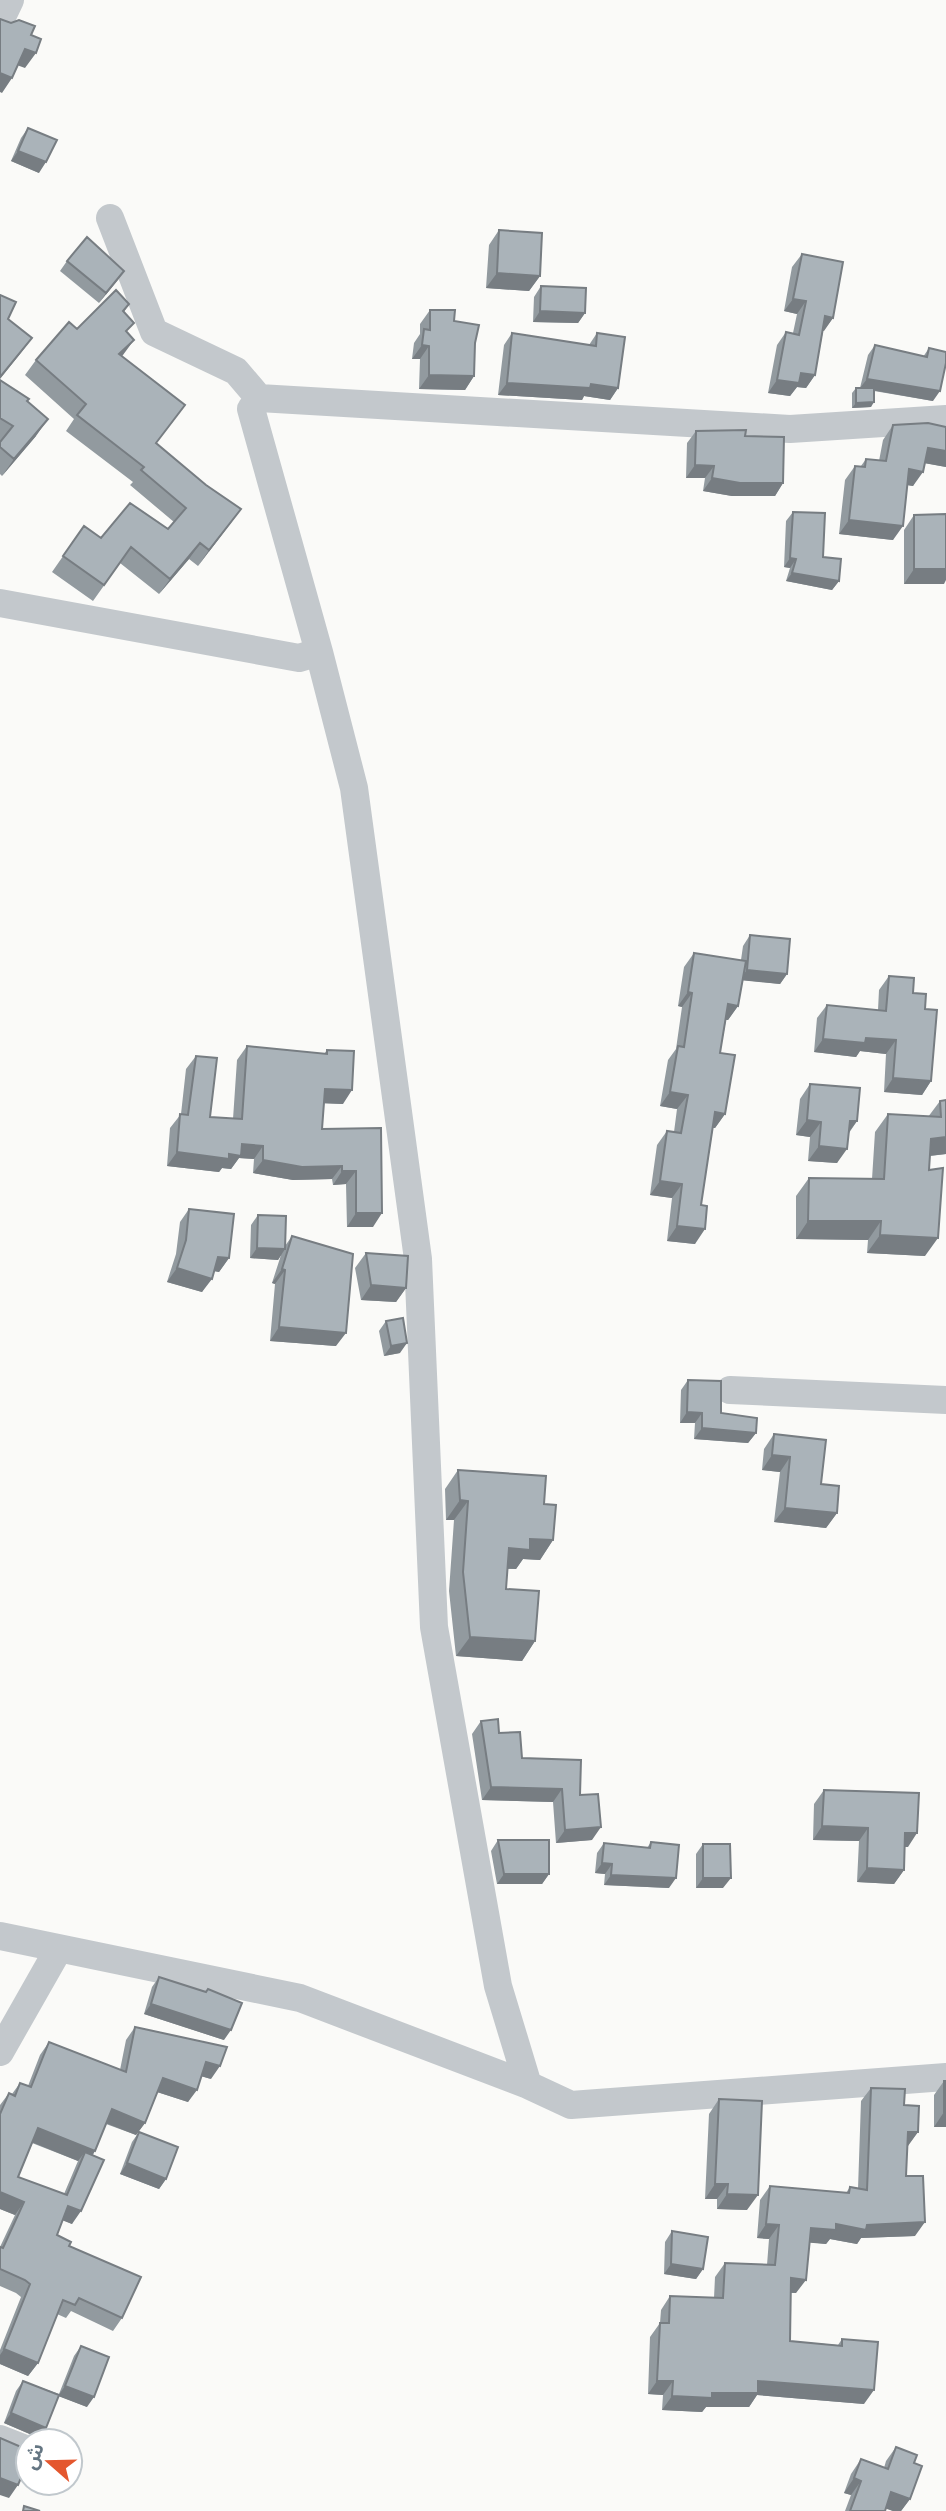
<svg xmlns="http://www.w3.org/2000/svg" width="946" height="2511" viewBox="0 0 946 2511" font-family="'Noto Sans','Noto Sans Arabic',sans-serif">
	<rect width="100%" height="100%" fill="#fafaf8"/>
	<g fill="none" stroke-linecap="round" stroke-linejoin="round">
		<path stroke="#c3c8cc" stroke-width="28" d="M0,21L10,0
			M110,218L154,332L236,371L259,398
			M0,603L299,658L319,652L251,409L259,398L790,429L946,419
			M319,652L354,788L418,1259L434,1627L498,1986L528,2085L571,2105L946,2077
			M730,1390L946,1400
			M0,1936L300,1998L528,2085
			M0,2052L58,1950
			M0,2439L28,2450"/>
	</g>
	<path fill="#929a9f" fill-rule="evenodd" d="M28,128L39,173L11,161L21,138Z
		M499,230L540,276L529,291L486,288L489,245Z
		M802,254L833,318L823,331L815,375L806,388L797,387L790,396L768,393L777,345L786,332L793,333L797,314L784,311L792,267Z
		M67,261L124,271L99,303L60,271Z
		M541,286L585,313L578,323L533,322L534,297Z
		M129,304L124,312L127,333L122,356L174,420L156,443L206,485L241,509L198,566L189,559L159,594L120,563L93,601L52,572L84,526L101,538L168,529L174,522L130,485L133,482L66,431L74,419L25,375L36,360L77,329Z
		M430,310L454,321L475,343L474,376L465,390L419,389L420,359H412L414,343L420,334V324Z
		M512,333L589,345L597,333L618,388L610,400L584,396L582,400L498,395L504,345Z
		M875,345L923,357L929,348L933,401L874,391L871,407L852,408V393L856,388H860L868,355Z
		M0,380L27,401L36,436L2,476L0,474Z
		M893,425L946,427V467L925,463L913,486L908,485L893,540L839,534L845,480L855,466H861L866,459L879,461L883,440Z
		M696,431L745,436L783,483L775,496H732L703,491L705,478H686L687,443Z
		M793,512L839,581L832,590L786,581L790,568L784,567L786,521Z
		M914,515L944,584H904V530Z
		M750,935L787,974L780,984L743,980L738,1006L728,1020H726L720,1053L725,1114L715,1128H713L695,1244L667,1241L672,1198L650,1195L657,1145L667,1131L674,1132L677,1109L660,1106L668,1060L676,1049L682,1007L678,1006L684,967L694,953L741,960L743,946Z
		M889,976L913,993L925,1009L931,1081L922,1095L884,1092L886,1054L860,1051L856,1057L814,1052L817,1018L827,1005L878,1010L879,990Z
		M247,1046L324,1054L327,1050L343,1104L324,1103L322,1129L381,1128L373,1227H347L346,1184L333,1185L332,1179L293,1180L253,1173L254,1159L239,1158L231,1169L222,1168L219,1172L167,1166L170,1128L181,1114L186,1069L196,1056L210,1117L233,1119L237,1060Z
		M810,1084L857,1121L849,1133L837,1163L808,1161L810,1137L796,1135L800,1099Z
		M946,1100V1154L930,1156L925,1256L867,1253L868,1240L796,1239V1196L809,1178L872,1179L875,1132L888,1114L928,1117L940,1101Z
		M189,1209L229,1258L219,1272L214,1271L202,1292L167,1282L176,1254L180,1222Z
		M258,1215L285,1246L292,1236L336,1346L270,1341L275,1284L272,1283L281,1255L278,1260L250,1258L251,1225Z
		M366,1253L406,1288L396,1302L361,1300L355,1268Z
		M386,1321L400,1353L384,1356L379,1331Z
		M688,1380L721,1413L756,1433L748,1443L694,1439L695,1423H680L681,1390Z
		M774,1434L821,1484L837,1513L826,1528L774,1522L780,1472L762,1470L764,1449Z
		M458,1470L544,1504L553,1540L540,1560L523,1559L516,1569H507L506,1589L535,1641L522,1661L456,1656L449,1591L454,1520H446L445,1489Z
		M481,1721L499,1733L522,1758L580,1795L592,1840L556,1843L553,1802L482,1800L472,1734Z
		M824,1790L908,1847H905L904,1870L894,1884L857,1882L859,1841L813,1840L814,1804Z
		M498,1840L549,1874L542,1884H497L491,1851Z
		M651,1842L669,1888L604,1885L605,1874L595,1873L597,1853L604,1843L647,1848Z
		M703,1844L723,1888H696V1854Z
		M159,1977L206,1992L208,1989L224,2040L144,2014L152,1987Z
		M135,2027L211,2079L201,2076L188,2102L157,2092L145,2123L136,2135L106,2124L93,2155L72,2224L63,2220L57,2235L69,2246L122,2318L113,2331L71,2311L66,2318L57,2314L38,2363L28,2376L0,2364V2350L21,2297L16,2293L0,2286V2247L15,2215L0,2209V2105L9,2093L12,2094L20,2083L28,2086L40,2055L49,2042L120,2070L126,2040ZM32,2143L78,2161L64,2194L18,2177Z
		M944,2081H946V2127H934V2095Z
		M871,2088L904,2105L918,2132L907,2146L906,2176L915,2236L861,2238L857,2244L830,2239L826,2244L809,2242L796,2293H791L790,2341L838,2345L842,2339L864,2404L757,2395L749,2407H706L702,2412L662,2410L663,2395L648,2394L650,2337L660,2323L661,2310L670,2296L714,2298L715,2277L725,2263L767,2265L769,2239L757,2238L760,2200L770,2186L846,2193L850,2187L858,2189L861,2101Z
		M719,2099L747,2210L717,2209V2199H705L709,2114Z
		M139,2132L166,2179L159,2189L120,2174L132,2142Z
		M672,2231L703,2269L696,2279L664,2274L665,2242Z
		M81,2346L87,2407L59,2396L46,2428L39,2438L4,2423L16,2391L23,2381L59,2394L74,2356Z
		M896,2447L914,2463L910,2499L901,2511H893L886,2508L885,2511H845L851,2495L844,2493L851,2474L861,2459L884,2468L886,2461Z"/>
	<path fill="#777d82" d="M25,49L36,53L25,68L14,64Z
		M0,73L12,78L2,93L0,92Z
		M18,151L46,162L39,173L11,161Z
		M124,271L117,281L99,303L106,293Z
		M497,273L540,276L529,291L486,288Z
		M793,299L806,301L797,314L784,311Z
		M540,311L585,313L578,323L533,322Z
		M825,316L833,318L824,331L816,329Z
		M32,338L20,354L0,379V377Z
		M134,340L123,355L109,370L119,354Z
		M422,345L429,346L420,359H412Z
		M801,373L815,375L806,388L797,387L790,396L768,393L777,380Z
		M429,375L474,376L465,390L419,389Z
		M867,379L940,391L933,401L860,388Z
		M507,383L591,384L618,388L610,400L584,396L582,400L498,395Z
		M874,402L871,407L852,408L856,403Z
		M48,419L36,436L2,476L14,459Z
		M928,448L946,451V467L918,462Z
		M695,465L714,466L705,478H686Z
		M909,469L923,472L913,486L899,484Z
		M712,478L783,483L775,496H732L703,491Z
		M241,509L230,524L198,566L209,550Z
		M849,520L903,526L893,540L839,534Z
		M200,543L189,559L159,594L170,579Z
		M790,558L796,559L790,568L784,567Z
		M914,569H946V580L944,584H904Z
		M792,573L839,581L832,590L786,581Z
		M747,970L787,974L780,984L739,980Z
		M688,992L692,993L682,1007L678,1006Z
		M728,1004L738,1006L728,1020L718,1019Z
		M866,1038L896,1040L886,1054L860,1051L856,1057L814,1052L823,1039Z
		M893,1078L931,1081L922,1095L884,1092Z
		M325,1089L352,1090L343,1104L315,1103Z
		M670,1092L688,1095L677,1109L660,1106Z
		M715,1112L725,1114L715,1128L705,1127Z
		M807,1120L821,1122L810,1137L796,1135Z
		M850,1121H857L846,1136Z
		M946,1137V1154L919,1157L931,1139Z
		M242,1144L263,1146L254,1159L239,1158L231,1169L222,1168L219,1172L167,1166L177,1152L229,1154Z
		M819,1146L847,1149L837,1163L808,1161Z
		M263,1160L342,1166L332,1179L293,1180L253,1173Z
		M342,1171H356L346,1184L333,1185Z
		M660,1181L682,1184L672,1198L650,1195Z
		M356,1213H382L373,1227H347Z
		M808,1221H881L868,1240L796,1239Z
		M677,1226L705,1229L695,1244L667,1241Z
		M880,1235L938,1238L925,1256L867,1253Z
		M257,1248L285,1249L278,1260L250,1258Z
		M218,1257L229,1258L219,1272L209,1270Z
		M177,1268L212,1279L202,1292L167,1282Z
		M282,1269L285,1270L275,1284L272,1283Z
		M371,1285L406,1288L396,1302L361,1300Z
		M279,1327L346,1333L336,1346L270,1341Z
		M407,1343L400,1353L384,1356L391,1346Z
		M687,1412L702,1413L695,1423H680Z
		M702,1428L756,1433L748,1443L694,1439Z
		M772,1455L790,1457L780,1472L762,1470Z
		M460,1500L468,1501L454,1520H446Z
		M785,1508L837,1513L826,1528L774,1522Z
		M530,1539L553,1540L540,1560L523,1559L516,1569L495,1568L509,1548Z
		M470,1637L535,1641L522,1661L456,1656Z
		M491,1787L562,1789L553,1802L482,1800Z
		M822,1826L868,1828L859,1841L813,1840Z
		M601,1827L592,1840L556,1843L565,1830Z
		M905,1833H917L908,1847H895Z
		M602,1863L612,1864L605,1874L595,1873Z
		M867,1868L904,1870L894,1884L857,1882Z
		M504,1874H549L542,1884H497Z
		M611,1875L676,1878L669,1888L604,1885Z
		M703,1878H731L723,1888H696Z
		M151,2004L231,2030L224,2040L144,2014Z
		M206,2062L220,2066L211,2079L197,2075Z
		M163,2078L197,2090L188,2102L154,2091Z
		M112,2109L145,2123L136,2135L103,2122Z
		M944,2112H946V2127H934Z
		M38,2128L95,2151L86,2164L85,2152L78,2161L29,2141Z
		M908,2132H918L908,2146L898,2145Z
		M127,2163L166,2179L159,2189L120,2174Z
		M715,2184H728L717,2199H705Z
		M0,2192L24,2202L15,2215L0,2209Z
		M727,2194L758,2195L747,2210L717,2209Z
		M68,2206L81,2211L72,2224L59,2219Z
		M925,2222L915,2236L861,2238L857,2244L830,2239L826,2244L801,2242L811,2228L836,2224L867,2225Z
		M766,2224L779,2225L769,2239L757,2238Z
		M671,2264L703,2269L696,2279L664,2274Z
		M791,2278L806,2280L796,2293L781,2292Z
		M4,2349L38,2363L28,2376L0,2364V2355Z
		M657,2381H673L663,2395L648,2394Z
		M758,2381L874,2390L864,2404L757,2395L749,2407H706L702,2412L662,2410L672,2396L712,2393Z
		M65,2386L94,2397L87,2407L58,2396Z
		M11,2413L46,2428L39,2438L4,2423Z
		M0,2478L18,2485L9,2498L0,2495Z
		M854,2478L861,2481L851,2495L844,2493Z
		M891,2492L910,2499L901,2511H893L881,2507Z"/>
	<path fill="#aab3b9" stroke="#777d82" stroke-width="2" d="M0,19L11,23L19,20L35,26L31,35L41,39L36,53L25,49L12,78L0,73Z
		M28,128L57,140L46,162L18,151Z
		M499,230L542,233L540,276L497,273Z
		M87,237L124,271L106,293L67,261Z
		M802,254L843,262L833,318L825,316L815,375L801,373L799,383L777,380L786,332L799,335L806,301L793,299Z
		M541,286L586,288L585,313L540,311Z
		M116,290L129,304L123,311L134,323L126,331L134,340L119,354L185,405L156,443L206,485L241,509L209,550L200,543L170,579L131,547L104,585L63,556L84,526L101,538L130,503L168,529L186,508L141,470L144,467L77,415L86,404L36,360L69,322L77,329Z
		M0,295L16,302L8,319L32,338L0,377Z
		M430,310H455L454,321L479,325L475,343L474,376L429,375V346L422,345L424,329L430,330Z
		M512,333L596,346L597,333L625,337L618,388L591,384L590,388L507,383Z
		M875,345L927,357L929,348L946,352V363L940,391L867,379Z
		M0,380L29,399L27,401L48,419L14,459L0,447V442L13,426L0,418Z
		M856,388H874V402L856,403Z
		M928,423L946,427V451L928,448L923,472L909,469L903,526L849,520L855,466L865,467L866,459L886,461L893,425Z
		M746,430L745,436L784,437L783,483H740L712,478L714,466L695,465L696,431Z
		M793,512L825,513L823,557L841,559L839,581L792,573L796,559L790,558Z
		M946,514V569H914V515Z
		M750,935L790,939L787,974L747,970Z
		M694,953L746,961L738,1006L728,1004L720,1053L735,1055L725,1114L715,1112L701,1205L707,1206L705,1229L677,1226L682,1184L660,1181L667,1131L681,1133L688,1095L670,1092L678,1046L684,1047L692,993L688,992Z
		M889,976L914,978L913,993L926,994L925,1009L937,1010L931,1081L893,1078L896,1040L866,1038L865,1043L823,1039L827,1005L886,1011Z
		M247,1046L327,1054V1050L354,1051L352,1090L325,1089L322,1129L381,1128L382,1213H356V1171H342V1166L302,1167L263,1160V1146L242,1144L241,1156L229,1154V1159L177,1152L180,1114L188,1115L196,1056L217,1058L210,1117L242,1119Z
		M810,1084L860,1088L857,1121H850L847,1149L819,1146L821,1122L807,1120Z
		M946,1100V1137L931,1139L929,1170L943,1168L938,1238L880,1235L881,1221H808L809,1178L884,1179L888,1114L941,1117L940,1101Z
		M189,1209L234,1214L229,1258L218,1257L212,1279L177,1268L186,1240Z
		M258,1215L286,1216L285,1249L257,1248Z
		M292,1236L353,1254L346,1333L279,1327L285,1270L282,1269Z
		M366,1253L408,1256L406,1288L371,1285Z
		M403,1318L407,1343L391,1346L386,1321Z
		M688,1380L721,1381V1413L757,1418L756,1433L702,1428V1413L687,1412Z
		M774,1434L826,1440L821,1484L839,1486L837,1513L785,1508L790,1457L772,1455Z
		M458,1470L546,1476L544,1504L556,1505L553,1540L530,1539V1550L509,1548L506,1589L539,1591L535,1641L470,1637L463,1572L468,1501L460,1500Z
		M498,1719L499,1733L520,1732L522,1758L581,1760L580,1795L598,1794L601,1827L565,1830L562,1789L491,1787L481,1721Z
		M824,1790L919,1793L917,1833H905L904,1870L867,1868L868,1828L822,1826Z
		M498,1840H549V1874H504Z
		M651,1842L679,1845L676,1878L611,1875L612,1864L602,1863L604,1843L650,1848Z
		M703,1844H730L731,1878H703Z
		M159,1977L206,1992L208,1989L242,2003L231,2030L151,2004Z
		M135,2027L227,2047L220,2066L206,2062L197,2090L163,2078L145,2123L112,2109L95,2151L38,2128L18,2177L67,2195L85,2152L104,2160L81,2211L68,2206L57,2235L71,2242L69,2246L141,2277L122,2318L79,2298L75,2305L63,2300L38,2363L4,2349L30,2284L25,2280L0,2269V2247L3,2248L24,2202L0,2192V2114L9,2093L15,2096L20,2083L31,2087L49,2042L126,2072Z
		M944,2081H946V2112H944Z
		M871,2088L905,2089L904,2105L919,2106L918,2132H908L906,2176H923L925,2222L867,2225L866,2230L836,2224V2230L811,2228L806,2280L791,2278L790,2341L842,2346V2339L878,2342L874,2390L758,2381V2393H712V2398L672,2396L673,2381H657L660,2323H669L670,2296L723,2298L725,2263L775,2265L779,2225L766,2224L770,2186L849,2193L850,2187L867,2190Z
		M719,2099L762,2101L758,2195L727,2194L728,2184H715Z
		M139,2132L178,2147L166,2179L127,2163Z
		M672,2231L708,2237L703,2269L671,2264Z
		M81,2346L109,2357L94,2397L65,2386Z
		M23,2381L59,2395L46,2428L11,2413Z
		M0,2438L28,2450V2466H26L18,2485L0,2478Z
		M896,2447L917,2455L914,2463L922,2466L910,2499L891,2492L885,2511H850L861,2481L854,2478L861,2459L888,2469Z
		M24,2506L40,2511H23Z"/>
	<g transform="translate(49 2462) rotate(290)"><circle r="33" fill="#ffffff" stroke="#c1c8cd" stroke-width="2"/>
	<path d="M0-5L12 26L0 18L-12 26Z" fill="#e4572e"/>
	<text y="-10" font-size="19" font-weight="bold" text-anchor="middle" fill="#657683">ش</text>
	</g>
</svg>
